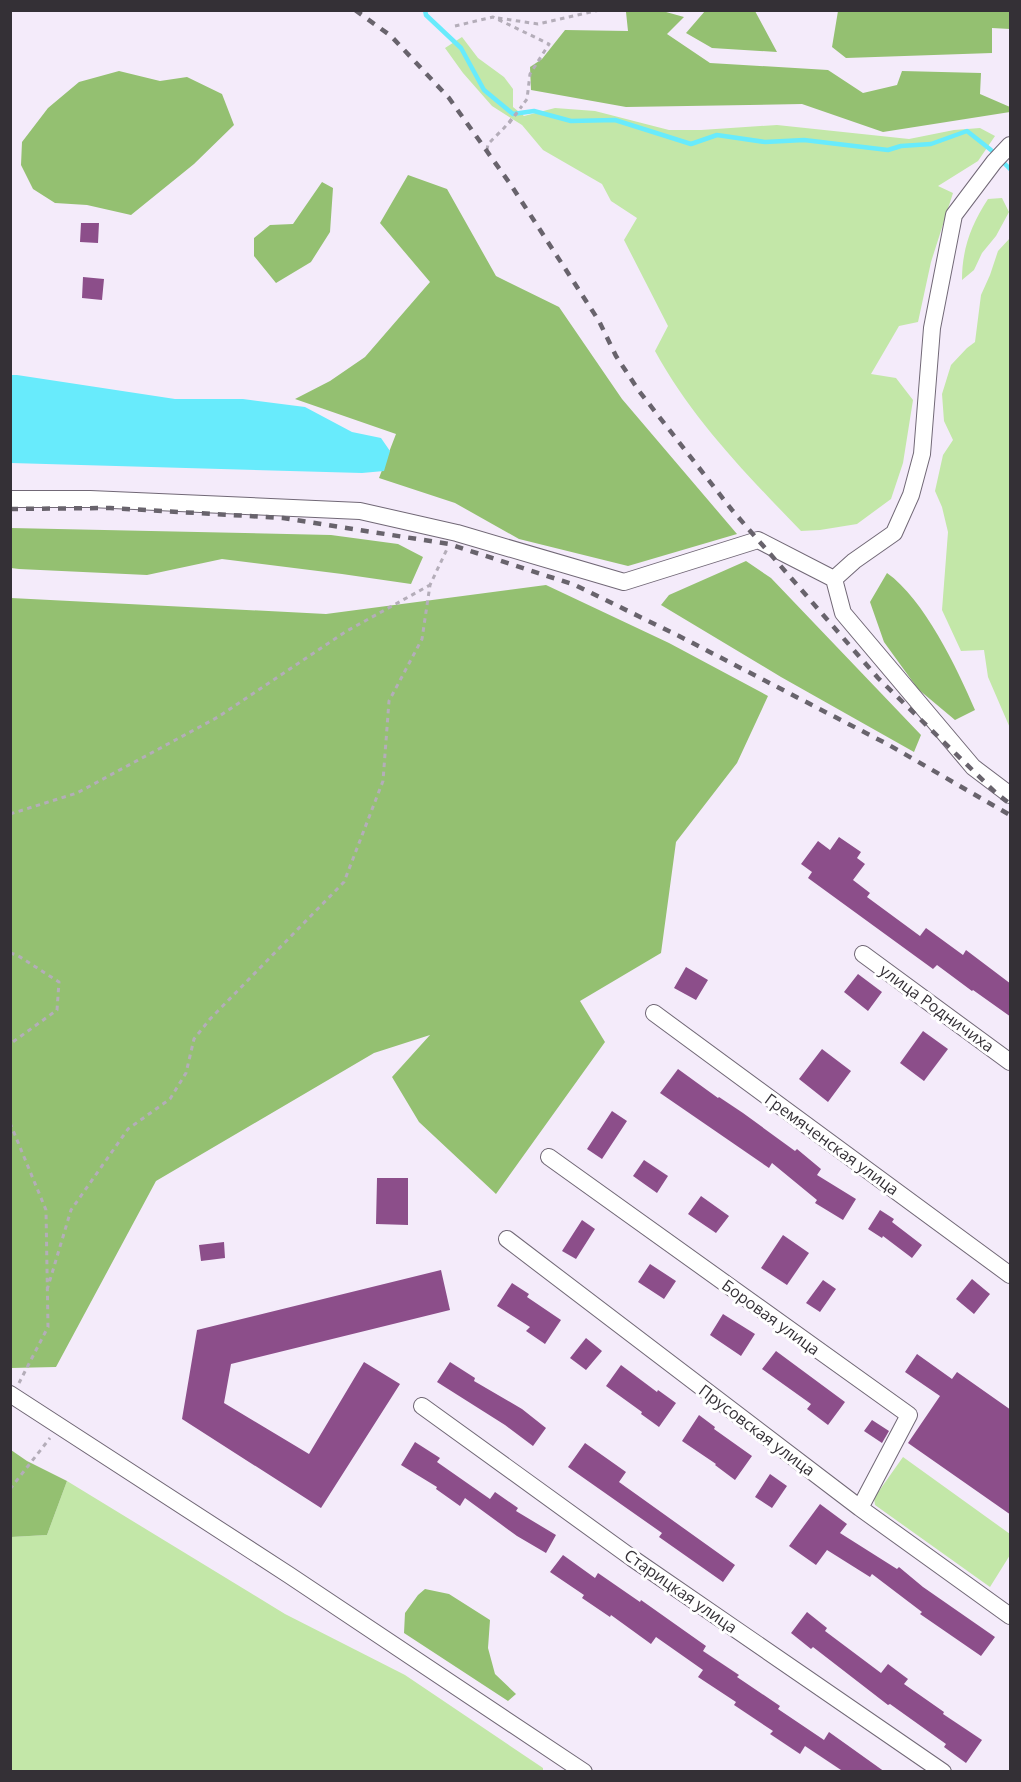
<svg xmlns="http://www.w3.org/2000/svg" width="1021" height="1782" viewBox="0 0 1021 1782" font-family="'Open Sans',sans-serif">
	<rect width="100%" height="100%" fill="#f4ebfa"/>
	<path fill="#c3e7a8" d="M462,37L478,58L504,77L513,89V107L524,116L555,108L595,111L669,130H701L777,125L909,139L954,130L980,128L995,136L978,161L938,186L953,193L931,262L918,322L899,326L871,374L896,378L913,400L903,463L891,499L857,524L820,530L801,531C747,475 692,419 655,351L668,326L624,240L637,218L611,201L602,184L543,150L522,125L492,106L463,73L445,48Z
		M1002,198L1009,212L996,236L982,253L974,270L962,280C962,249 971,225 988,199Z
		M1010,238V728L988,677L984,650L961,651L942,610L948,532L942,507L935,491L943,455L953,440L944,421L942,394L951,365L967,348L975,342L981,295L990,275L998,251Z
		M903,1457L1010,1534V1555L990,1587L875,1505L874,1498Z
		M67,1481L285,1614L405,1675L543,1768V1772H11V1537L47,1535Z"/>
	<path fill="#94c071" d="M659,10L684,17L667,34L710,63L828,70L863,93L897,85L902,71L981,73L980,94L1010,107V112L883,132L802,104L626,107L531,90L530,67L542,59L565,30L628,31L626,12Z
		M705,11H755L777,52L712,48L686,33Z
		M838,11H1010V29L992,28V53L846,58L832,47Z
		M119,71L160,81L187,77L222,94L234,125L194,164L131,215L87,205L55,203L33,189L21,165L22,142L48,108L79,82Z
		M408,175L447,189L496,276L559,307L622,399L737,534L628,566L519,539L455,503L379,478L396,434L295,399L330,381L365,357L430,282L380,223Z
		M322,182L333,188L330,232L311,262L276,283L254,256V238L270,225L293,224Z
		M11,528L331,535L398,544L423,557L411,584L342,574L222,559L147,575L19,569L11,568Z
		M746,561L771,578L921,735L914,752L781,677L661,605L669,595Z
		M887,573C924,599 957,668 975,710L955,720L918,689L884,642L870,602Z
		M546,585L669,643L768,696L737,763L676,842L661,953L580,1001L605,1042L496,1194L419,1122L392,1077L430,1035L374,1053L156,1181L56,1367L11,1368V598L326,614Z
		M11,1450L27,1461L67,1481L47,1535L11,1537Z
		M425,1589L449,1594L490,1620L488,1648L495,1674L516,1694L508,1701L404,1633L405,1613L418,1595Z"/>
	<path fill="#68ebfc" d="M11,375H17L175,399H243L305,407L352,432L381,438L390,451L384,471L362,473L11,463Z"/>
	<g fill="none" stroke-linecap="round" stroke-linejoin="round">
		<path stroke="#68ebfc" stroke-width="4.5" d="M425,10L426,15L461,48L484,90L513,114L534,111L571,121L615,120L691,144L717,135L765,142L804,140L888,150L901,146L931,144L967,131L991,150L1010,169"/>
	</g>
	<path fill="#8c4e8a" d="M81,223H99L98,243L80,242Z
		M83,277L104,279L102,300L82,298Z
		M839,837L861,852L857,858L865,864L853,880L870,893L867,897L920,936L926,928L963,955L966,950L1011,984V1017L973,990L972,991L937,965L933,969L808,878L812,872L801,864L818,841L830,850Z
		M686,967L708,980L696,1000L674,988Z
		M858,974L882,992L868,1011L844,992Z
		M923,1031L948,1049L924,1081L900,1063Z
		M822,1049L851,1071L828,1102L799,1079Z
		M678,1069L718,1098L719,1097L743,1113L795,1151L797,1149L821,1169L817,1175L856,1199L843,1220L815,1203L817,1200L772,1163L769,1168L660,1093Z
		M612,1111L627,1121L602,1159L587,1149Z
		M644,1160L668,1176L657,1193L633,1176Z
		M377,1178H408V1225L376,1224Z
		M701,1196L729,1216L716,1233L688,1214Z
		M880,1210L894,1219L892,1222L922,1245L912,1258L883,1236L882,1238L868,1229Z
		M582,1220L595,1229L576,1259L562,1251Z
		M783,1235L809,1253L787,1285L761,1268Z
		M224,1242L225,1258L201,1261L199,1245Z
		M650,1264L676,1281L664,1299L638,1282Z
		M441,1270L450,1310L231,1364L224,1403L309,1454L364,1362L400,1384L321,1508L182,1419L197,1330Z
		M972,1279L990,1294L974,1314L956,1299Z
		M823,1280L836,1289L820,1312L806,1303Z
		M512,1283L529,1294L527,1297L561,1320L545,1344L526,1331L530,1327L497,1306Z
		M723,1314L755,1334L741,1356L710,1335Z
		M586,1338L602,1351L586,1370L570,1358Z
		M776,1351L845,1402L828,1425L807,1409L811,1404L762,1369Z
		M917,1354L952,1379L957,1372L1011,1410V1515L908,1443L940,1396L905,1372Z
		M450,1362L475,1378L474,1381L522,1409L546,1428L533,1446L505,1425L437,1382Z
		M621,1365L657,1392L658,1390L676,1403L659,1427L641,1414L642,1412L606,1386Z
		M699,1415L715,1427L714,1429L752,1456L735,1480L715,1465L716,1464L682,1441Z
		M872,1420L889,1431L882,1443L864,1431Z
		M415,1442L440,1458L437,1462L490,1499L495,1492L518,1508L516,1511L556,1535L546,1553L517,1536L465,1498L460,1506L436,1489L437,1487L401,1465Z
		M585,1443L626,1472L619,1482L735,1565L723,1582L659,1537L662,1533L568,1467Z
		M770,1474L787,1486L772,1508L755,1497Z
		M820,1504L847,1524L840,1533L897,1569L899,1567L923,1587L995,1637L981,1656L920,1614L922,1612L872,1574L870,1577L827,1550L816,1565L789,1546Z
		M563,1555L595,1578L598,1573L640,1602L641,1600L706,1646L703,1651L739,1675L737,1677L780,1706L778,1709L824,1740L829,1732L885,1772H844L805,1746L800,1754L770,1734L773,1731L734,1705L736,1702L698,1677L703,1670L656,1637L651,1644L611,1615L610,1617L582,1598L584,1595L550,1572Z
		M807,1612L827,1628L825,1631L881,1673L888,1664L908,1679L904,1684L944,1712L943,1714L982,1740L966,1763L944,1747L946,1744L890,1704L888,1705L813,1647L811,1649L791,1633Z"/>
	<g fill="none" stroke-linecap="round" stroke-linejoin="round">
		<defs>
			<path id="minor" d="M10,499H90L360,511L457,533L624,582L758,540L834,579L843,613L973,767L1010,795
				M834,579L854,561L894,533L911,495L922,454L932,328L954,215L994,162L1010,145
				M863,954L1010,1062
				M654,1013L1010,1275
				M549,1157L909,1415L860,1508
				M507,1239L860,1508L1010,1616
				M10,1394L289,1575L584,1772
				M422,1406L632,1558L943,1772"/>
		</defs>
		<use href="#minor" stroke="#716876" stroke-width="18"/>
		<path stroke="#b4adb9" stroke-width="3" stroke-dasharray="4.5 4.5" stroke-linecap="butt" d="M498,18L538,24L600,10
			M455,26L493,17L549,44L530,74L527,99L522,106
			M487,150L488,144L504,128L516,114L509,123
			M10,814L77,793L218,717L345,632L430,585
			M10,953L17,955L59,982L57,1010L10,1044
			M10,1123L46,1210L48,1327L19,1383
			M47,1290L71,1210L128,1129L170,1099L186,1073L194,1039L210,1019L344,882L383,781L389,701L422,639L430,585L448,547
			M10,1489L50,1438"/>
		<use href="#minor" stroke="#fff" stroke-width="16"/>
		<path stroke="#68636c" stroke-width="4.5" stroke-dasharray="8 8" stroke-linecap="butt" d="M355,10L391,36L449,98L511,185L599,321L616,356L639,391L732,510L878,678L996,793L1010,804
			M10,509L110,508L283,518L449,544L575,585L679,636L889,745L1010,815"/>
		<path stroke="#b4adb9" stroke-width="3" stroke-dasharray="4.5 4.5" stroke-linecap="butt" d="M509,123L522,106"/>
	</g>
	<g text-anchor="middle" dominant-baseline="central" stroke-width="6" stroke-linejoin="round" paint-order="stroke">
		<g font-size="16" fill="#343036" stroke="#fff">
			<text transform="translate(937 1008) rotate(36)">улица Родничиха</text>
			<text transform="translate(832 1144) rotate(36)">Гремяченская улица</text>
			<text transform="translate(771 1317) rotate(36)">Боровая улица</text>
			<text transform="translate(757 1430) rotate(37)">Прусовская улица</text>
			<text transform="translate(681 1591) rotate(35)">Старицкая улица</text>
		</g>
	</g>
	<rect width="1021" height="1782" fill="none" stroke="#343036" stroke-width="24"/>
</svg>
